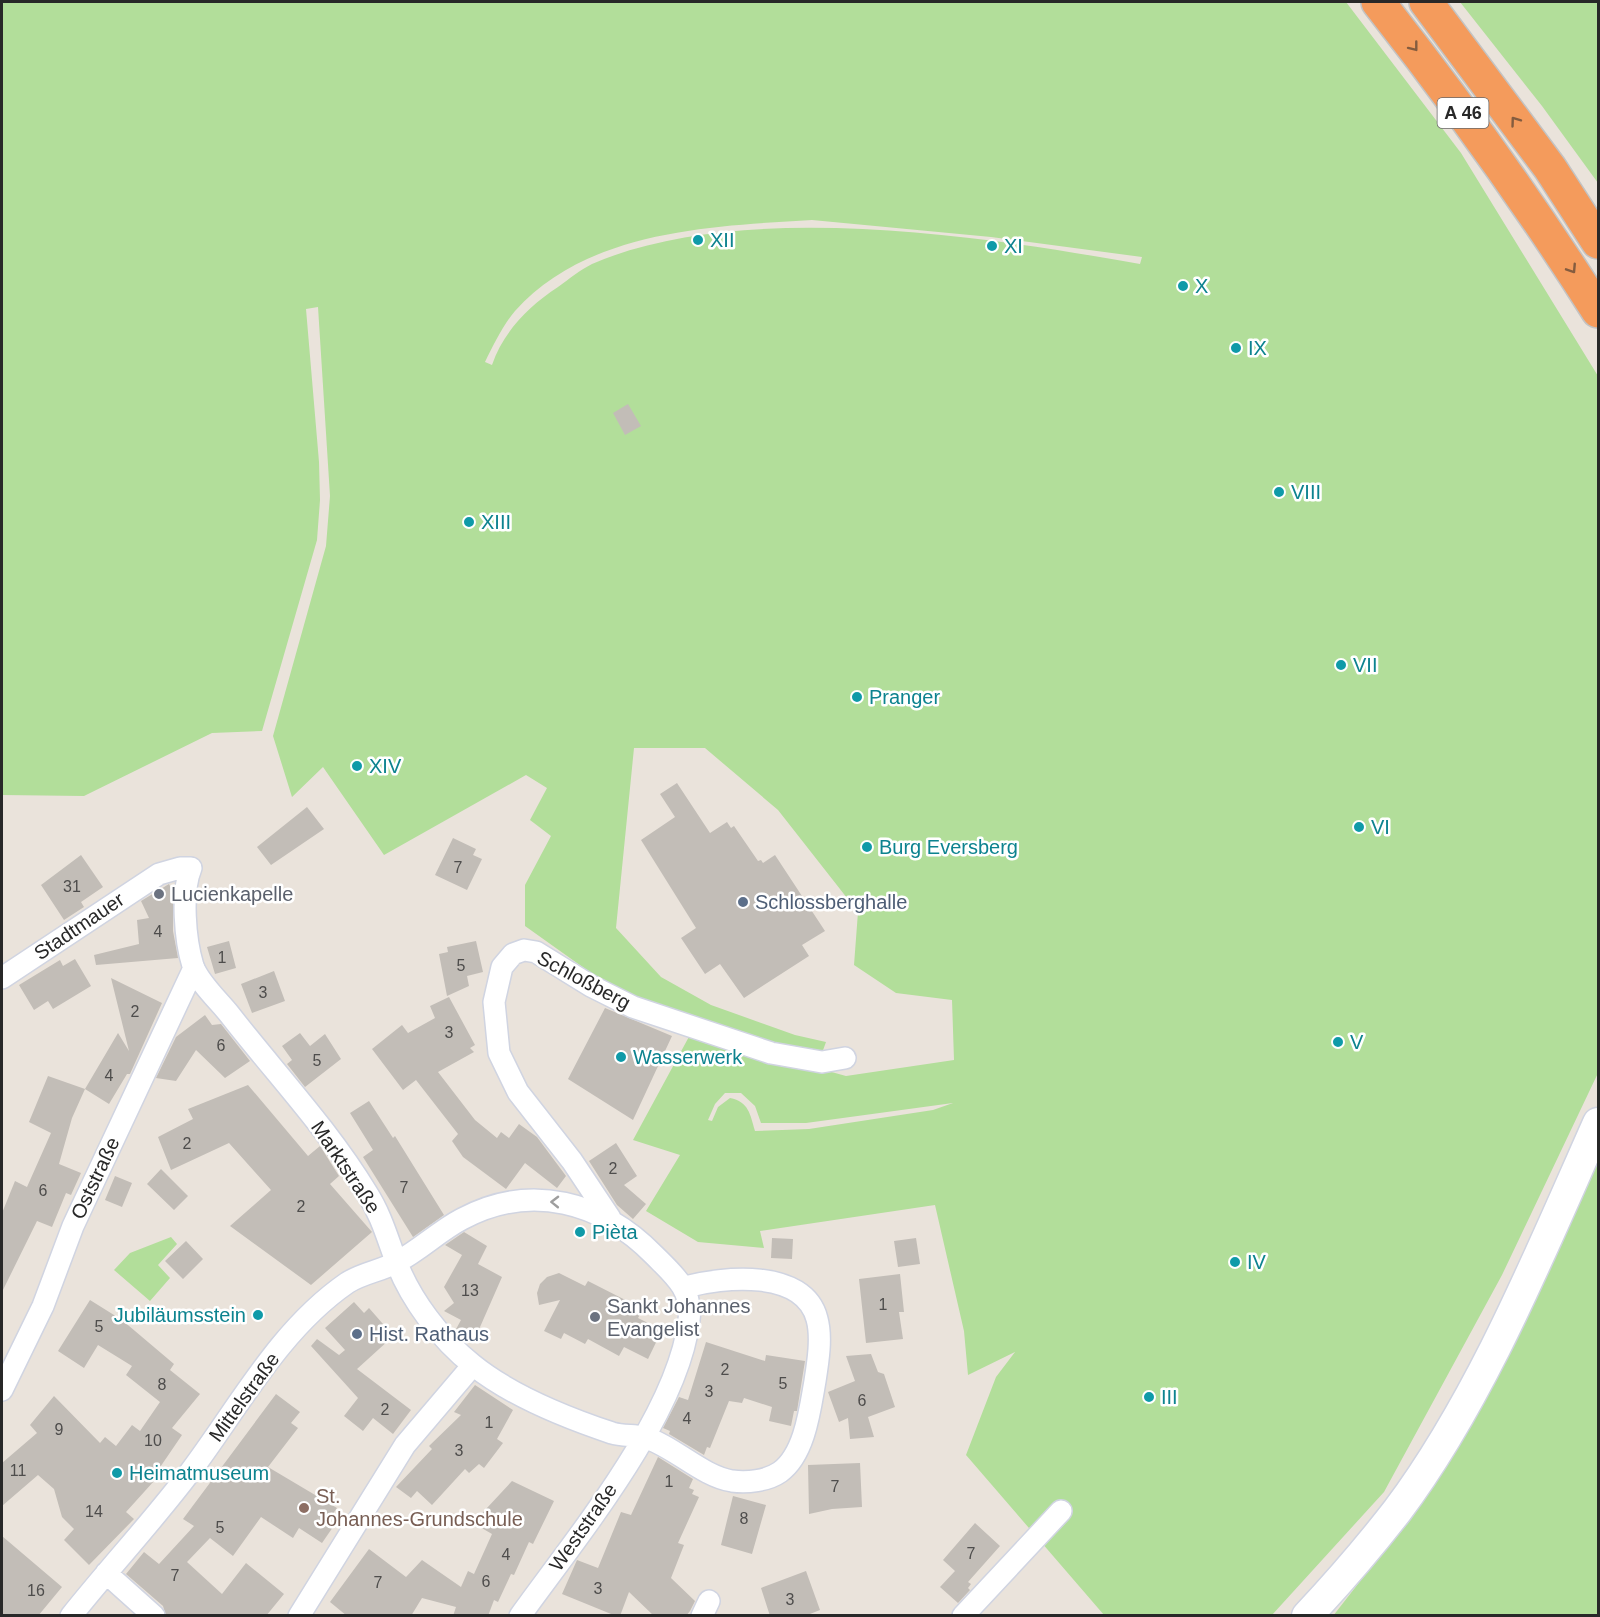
<svg xmlns="http://www.w3.org/2000/svg" width="1600" height="1617" viewBox="0 0 1600 1617" font-family="Arial,sans-serif">
	<rect width="100%" height="100%" fill="#eae3db"/>
	<path fill="#b2de9a" fill-rule="evenodd" d="M2,2H1346L1461,153L1598,376V1073L1502,1275L1384,1492L1272,1615H1104L966,1455L996,1377L1015,1352L968,1375L964,1331L935,1205L760,1231L764,1248L698,1242L646,1211L680,1155L633,1140L691,1033L846,1076L954,1060L952,1000L896,993L854,965L858,912L778,810L705,748H634L616,928L661,977L711,1005L795,1035L826,1042L822,1053L798,1051L648,1003L598,978L525,926V885L551,836L530,820L547,788L526,775L384,855L323,767L292,797L273,736L326,546L330,496L318,307L306,309L319,462L320,500L317,540L262,731L212,733L84,796L2,795ZM812,220L991,237L1142,257L1140,264C982,236 742,199 592,264C580,270 569,279 558,287C529,306 503,332 492,365L485,362C493,346 503,325 515,311C588,230 711,226 812,220ZM725,1093H741L755,1106L761,1123H806L953,1103L933,1110L809,1129L755,1131C750,1114 749,1102 730,1098L718,1107L712,1121L708,1120L715,1104Z
		M1460,2H1598V183L1542,106Z
		M1598,1151V1615L1333,1616L1431,1490L1562,1244Z
		M171,1237L177,1244L158,1265L170,1278L150,1301L114,1270L130,1253Z"/>
	<path fill="#c2bdb7" d="M628,404L641,426L625,435L613,413Z
		M677,783L710,833L727,822L731,828L734,826L758,861L761,860L763,863L775,855L825,931L802,945L809,956L744,998L720,964L705,974L681,938L696,928L641,840L675,817L660,794Z
		M307,807L324,829L271,865L257,847Z
		M453,838L476,849L473,855L482,859L467,890L435,875Z
		M81,855L103,887L81,902L84,907L64,920L41,885Z
		M169,884L173,892V931L178,958L96,965L94,955L139,944L137,920L149,918L141,901Z
		M229,941L236,968L215,974L207,947Z
		M476,941L483,972L467,976L469,986L447,996L439,954L448,952L447,947Z
		M75,959L91,986L53,1009L48,1001L34,1010L19,985L60,960L63,966Z
		M274,971L285,1001L252,1013L241,984Z
		M111,978L162,1003L130,1074H127L109,1104L85,1089L72,1118L59,1164L81,1173L71,1195L66,1193L52,1227L37,1221L2,1292V1213L15,1181L27,1187L51,1133L29,1122L48,1076L85,1089L118,1033L129,1051Z
		M449,997L475,1045L470,1048L474,1052L438,1072L475,1120L497,1138L501,1132L509,1138L519,1124L537,1137L566,1176L557,1188L525,1163L506,1189L463,1157L452,1141L458,1134L416,1080L403,1090L372,1049L402,1025L408,1033L435,1018L430,1006Z
		M605,1008L672,1036L633,1120L568,1079Z
		M205,1015L212,1025L221,1024L250,1061L225,1078L196,1050L176,1081L156,1078L176,1037Z
		M300,1033L310,1046L325,1034L341,1059L305,1087L287,1064L292,1060L282,1046Z
		M248,1085L308,1156L320,1146L339,1176L330,1184L372,1232L311,1285L230,1226L271,1190L229,1143L171,1170L158,1137L193,1119L188,1109Z
		M369,1101L393,1138L395,1136L444,1215L413,1237L363,1157L373,1150L350,1113Z
		M616,1143L637,1176L624,1185L646,1204L633,1219L617,1205L589,1161Z
		M161,1169L188,1196L174,1210L147,1184Z
		M115,1176L132,1183L122,1207L105,1200Z
		M464,1232L487,1246L478,1264L502,1277L473,1343L455,1331L461,1320L444,1311L454,1303L444,1287L462,1255L445,1245Z
		M772,1238L793,1239L792,1259L771,1258Z
		M916,1238L920,1264L898,1267L894,1241Z
		M186,1241L203,1259L183,1279L165,1261Z
		M559,1273L585,1286L588,1281L643,1309L638,1318L662,1330L648,1359L624,1347L619,1356L588,1339L585,1344L564,1333L561,1339L544,1331L560,1300L539,1305L537,1293L540,1284L547,1277Z
		M900,1274L904,1312H899L903,1339L866,1343L859,1279Z
		M90,1300L122,1320L174,1364L170,1370L200,1394L172,1428L182,1435L152,1479L154,1481L126,1512L134,1519L89,1565L64,1540L74,1529L62,1517L54,1489L38,1475L2,1506V1463L37,1433L30,1425L54,1396L100,1443L105,1437L116,1446L132,1425L140,1431L160,1402L126,1375L132,1366L98,1345L84,1368L58,1351Z
		M354,1302L364,1313L369,1308L383,1324L378,1328L389,1340L357,1369L411,1410L393,1434L373,1418L363,1431L344,1416L358,1398L311,1346L317,1339L339,1355L345,1350L325,1328Z
		M706,1342L765,1361L766,1355L805,1361L797,1411H794L791,1426L769,1421L772,1407L744,1398L742,1403L729,1401L710,1448L707,1447L704,1455L669,1434L670,1431L663,1428L679,1397L688,1400Z
		M871,1354L878,1372L884,1374L895,1407L868,1417L874,1437L850,1439L848,1418L839,1422L828,1392L855,1381L846,1356Z
		M475,1385L513,1410L497,1439L503,1443L484,1468L479,1464L469,1473L465,1469L432,1505L417,1491L411,1498L396,1487L432,1449L429,1446L461,1415L454,1412Z
		M276,1394L300,1412L291,1423L298,1428L268,1467L337,1508L327,1522L333,1527L322,1543L299,1528L293,1538L261,1517L233,1556L210,1538L187,1562L222,1594L246,1563L284,1594L266,1616H166L163,1606L126,1574L144,1552L159,1564L194,1526L183,1519Z
		M658,1457L693,1479L689,1488L694,1490L692,1494L699,1497L678,1543L684,1545L671,1578L695,1601L690,1611L686,1616H654L629,1592L620,1616H616L562,1594L577,1560L598,1568L621,1512L631,1515Z
		M860,1463L862,1507L832,1509L809,1514L808,1465Z
		M512,1481L554,1501L533,1544L529,1542L514,1575L511,1574L498,1602L494,1600L488,1616H453L456,1607L422,1598L411,1616H347L330,1602L369,1549L406,1577L422,1560L461,1587L468,1571L474,1574L492,1534L473,1523Z
		M733,1496L766,1505L752,1554L721,1545Z
		M975,1523L1000,1546L968,1582L971,1584L968,1588L970,1590L958,1603L940,1587L955,1571L943,1560Z
		M2,1536L62,1587L38,1616H2Z
		M806,1571L820,1610L805,1616H770L761,1588Z"/>
	<g fill="none" stroke-linecap="round" stroke-linejoin="round">
		<defs>
			<path id="street" d="M2,978L159,874L180,868H191C181,892 185,940 193,966C199,983 219,1001 230,1015C276,1074 328,1129 367,1193C381,1215 387,1237 396,1261C410,1299 441,1340 473,1365C510,1395 567,1418 612,1433C622,1436 633,1435 643,1437C673,1445 701,1476 732,1481C747,1483 767,1481 780,1472C805,1454 810,1409 815,1381C818,1362 822,1337 817,1319C804,1268 722,1277 685,1287
				M610,1218L572,1161L518,1092L499,1053L494,1002L502,967L513,954L524,950L536,952L591,986L633,1007L771,1053L822,1062L845,1058
				M2,1390L43,1306L73,1226L194,968
				M106,1573L154,1616
				M71,1616C110,1567 153,1521 190,1472C239,1407 279,1330 347,1283C362,1273 381,1271 397,1262C420,1250 439,1231 462,1219C531,1182 602,1202 654,1255C674,1275 693,1290 689,1320C678,1415 576,1538 520,1616
				M299,1616L405,1445L473,1365
				M702,1616L709,1601
				M963,1616L1061,1511"/>
			<path id="secondary" d="M1307,1616C1338,1583 1369,1547 1397,1511C1481,1399 1541,1251 1598,1123"/>
			<path id="highway" d="M1378,2C1456,101 1530,204 1598,311
				M1426,2L1550,168L1598,242"/>
		</defs>
		<use href="#street" stroke="#d0d4e1" stroke-width="24"/>
		<use href="#secondary" stroke="#d0d4e1" stroke-width="33"/>
		<use href="#highway" stroke="#c3c3c3" stroke-width="36"/>
		<use href="#street" stroke="#fff" stroke-width="21"/>
		<use href="#secondary" stroke="#fff" stroke-width="30"/>
		<use href="#highway" stroke="#f49b5c" stroke-width="33"/>
	</g>
	<defs><path id="oneway-chevron" d="M-2-3.5L2.5 0L-2 3.5" fill="none" stroke-width="1.6" stroke-linecap="round" stroke-linejoin="round" transform="scale(1.5)"/></defs>
	<g stroke="#845c3f">
		<use href="#oneway-chevron" transform="translate(1414 47) rotate(52)"/>
		<use href="#oneway-chevron" transform="translate(1515 121) rotate(-126)"/>
		<use href="#oneway-chevron" transform="translate(1572 269) rotate(57)"/>
	</g>
	<use stroke="#9e9e9e" href="#oneway-chevron" transform="translate(555 1202) rotate(-179)"/>
	<g fill="#0f9aa8" stroke="#fff" stroke-width="2">
		<circle cx="698" cy="240" r="6"/>
		<circle cx="992" cy="246" r="6"/>
		<circle cx="1183" cy="286" r="6"/>
		<circle cx="1236" cy="348" r="6"/>
		<circle cx="1279" cy="492" r="6"/>
		<circle cx="469" cy="522" r="6"/>
		<circle cx="1341" cy="665" r="6"/>
		<circle cx="857" cy="697" r="6"/>
		<circle cx="357" cy="766" r="6"/>
		<circle cx="1359" cy="827" r="6"/>
		<circle cx="867" cy="847" r="6"/>
		<circle cx="1338" cy="1042" r="6"/>
		<circle cx="621" cy="1057" r="6"/>
		<circle cx="580" cy="1232" r="6"/>
		<circle cx="1235" cy="1262" r="6"/>
		<circle cx="258" cy="1315" r="6"/>
		<circle cx="1149" cy="1397" r="6"/>
		<circle cx="117" cy="1473" r="6"/>
	</g>
	<g fill="#6b7280" stroke="#fff" stroke-width="2">
		<circle cx="159" cy="894" r="6"/>
		<circle cx="595" cy="1317" r="6"/>
	</g>
	<g fill="#5c6f8a" stroke="#fff" stroke-width="2">
		<circle cx="743" cy="902" r="6"/>
		<circle cx="357" cy="1334" r="6"/>
	</g>
	<circle fill="#8d6e63" stroke="#fff" stroke-width="2" cx="304" cy="1508" r="6"/>
	<g text-anchor="middle" dominant-baseline="central" stroke-width="5" stroke-linejoin="round" paint-order="stroke">
		<g font-size="16" fill="#4e4d4c">
			<text x="458" y="867">7</text>
			<text x="72" y="886">31</text>
			<text x="158" y="931">4</text>
			<text x="222" y="957">1</text>
			<text x="461" y="965">5</text>
			<text x="263" y="992">3</text>
			<text x="135" y="1011">2</text>
			<text x="449" y="1032">3</text>
			<text x="221" y="1045">6</text>
			<text x="317" y="1060">5</text>
			<text x="109" y="1075">4</text>
			<text x="187" y="1143">2</text>
			<text x="613" y="1168">2</text>
			<text x="404" y="1187">7</text>
			<text x="43" y="1190">6</text>
			<text x="301" y="1206">2</text>
			<text x="470" y="1290">13</text>
			<text x="883" y="1304">1</text>
			<text x="99" y="1326">5</text>
			<text x="725" y="1369">2</text>
			<text x="783" y="1383">5</text>
			<text x="162" y="1384">8</text>
			<text x="709" y="1391">3</text>
			<text x="862" y="1400">6</text>
			<text x="385" y="1409">2</text>
			<text x="687" y="1418">4</text>
			<text x="489" y="1422">1</text>
			<text x="59" y="1429">9</text>
			<text x="153" y="1440">10</text>
			<text x="459" y="1450">3</text>
			<text x="18" y="1470">11</text>
			<text x="669" y="1481">1</text>
			<text x="835" y="1486">7</text>
			<text x="94" y="1511">14</text>
			<text x="744" y="1518">8</text>
			<text x="220" y="1527">5</text>
			<text x="971" y="1553">7</text>
			<text x="506" y="1554">4</text>
			<text x="175" y="1575">7</text>
			<text x="486" y="1581">6</text>
			<text x="378" y="1582">7</text>
			<text x="598" y="1588">3</text>
			<text x="36" y="1590">16</text>
			<text x="790" y="1599">3</text>
		</g>
		<rect fill="#fff" stroke="#686868" stroke-width="1.5" x="1437.5" y="98" width="51" height="30" rx="4.5"/>
		<g font-size="18" font-weight="bold" fill="#282828">
			<text x="1463" y="113">A 46</text>
		</g>
		<g font-size="20" fill="#0d838f" stroke="#fff" text-anchor="start">
			<text x="710" y="240">XII</text>
			<text x="1004" y="246">XI</text>
			<text x="1195" y="286">X</text>
			<text x="1248" y="348">IX</text>
			<text x="1291" y="492">VIII</text>
			<text x="481" y="522">XIII</text>
			<text x="1353" y="665">VII</text>
			<text x="869" y="697">Pranger</text>
			<text x="369" y="766">XIV</text>
			<text x="1371" y="827">VI</text>
			<text x="879" y="847">Burg Eversberg</text>
			<text x="1350" y="1042">V</text>
			<text x="633" y="1057">Wasserwerk</text>
			<text x="592" y="1232">Pièta</text>
			<text x="1247" y="1262">IV</text>
			<text x="246" y="1315" text-anchor="end">Jubiläumsstein</text>
			<text x="1161" y="1397">III</text>
			<text x="129" y="1473">Heimatmuseum</text>
		</g>
		<g font-size="20" fill="#5b616d" stroke="#fff" text-anchor="start">
			<text x="171" y="894">Lucienkapelle</text>
			<text x="607" y="1306">Sankt Johannes<tspan x="607" dy="23">Evangelist</tspan></text>
		</g>
		<g font-size="20" fill="#4e5e75" stroke="#fff" text-anchor="start">
			<text x="755" y="902">Schlossberghalle</text>
			<text x="369" y="1334">Hist. Rathaus</text>
		</g>
		<g font-size="20" fill="#282828" stroke="#fff">
			<text transform="translate(79 926) rotate(-34)">Stadtmauer</text>
			<text transform="translate(584 980) rotate(28)">Schloßberg</text>
			<text transform="translate(346 1167) rotate(56)">Marktstraße</text>
			<text transform="translate(95 1178) rotate(-65)">Oststraße</text>
			<text transform="translate(244 1397) rotate(-54)">Mittelstraße</text>
			<text transform="translate(583 1527) rotate(-55)">Weststraße</text>
		</g>
		<g font-size="20" fill="#785e54" stroke="#fff" text-anchor="start">
			<text x="316" y="1496">St.<tspan x="316" dy="23">Johannes-Grundschule</tspan></text>
		</g>
	</g>
	<rect width="1600" height="1617" fill="none" stroke="#282828" stroke-width="6"/>
</svg>
